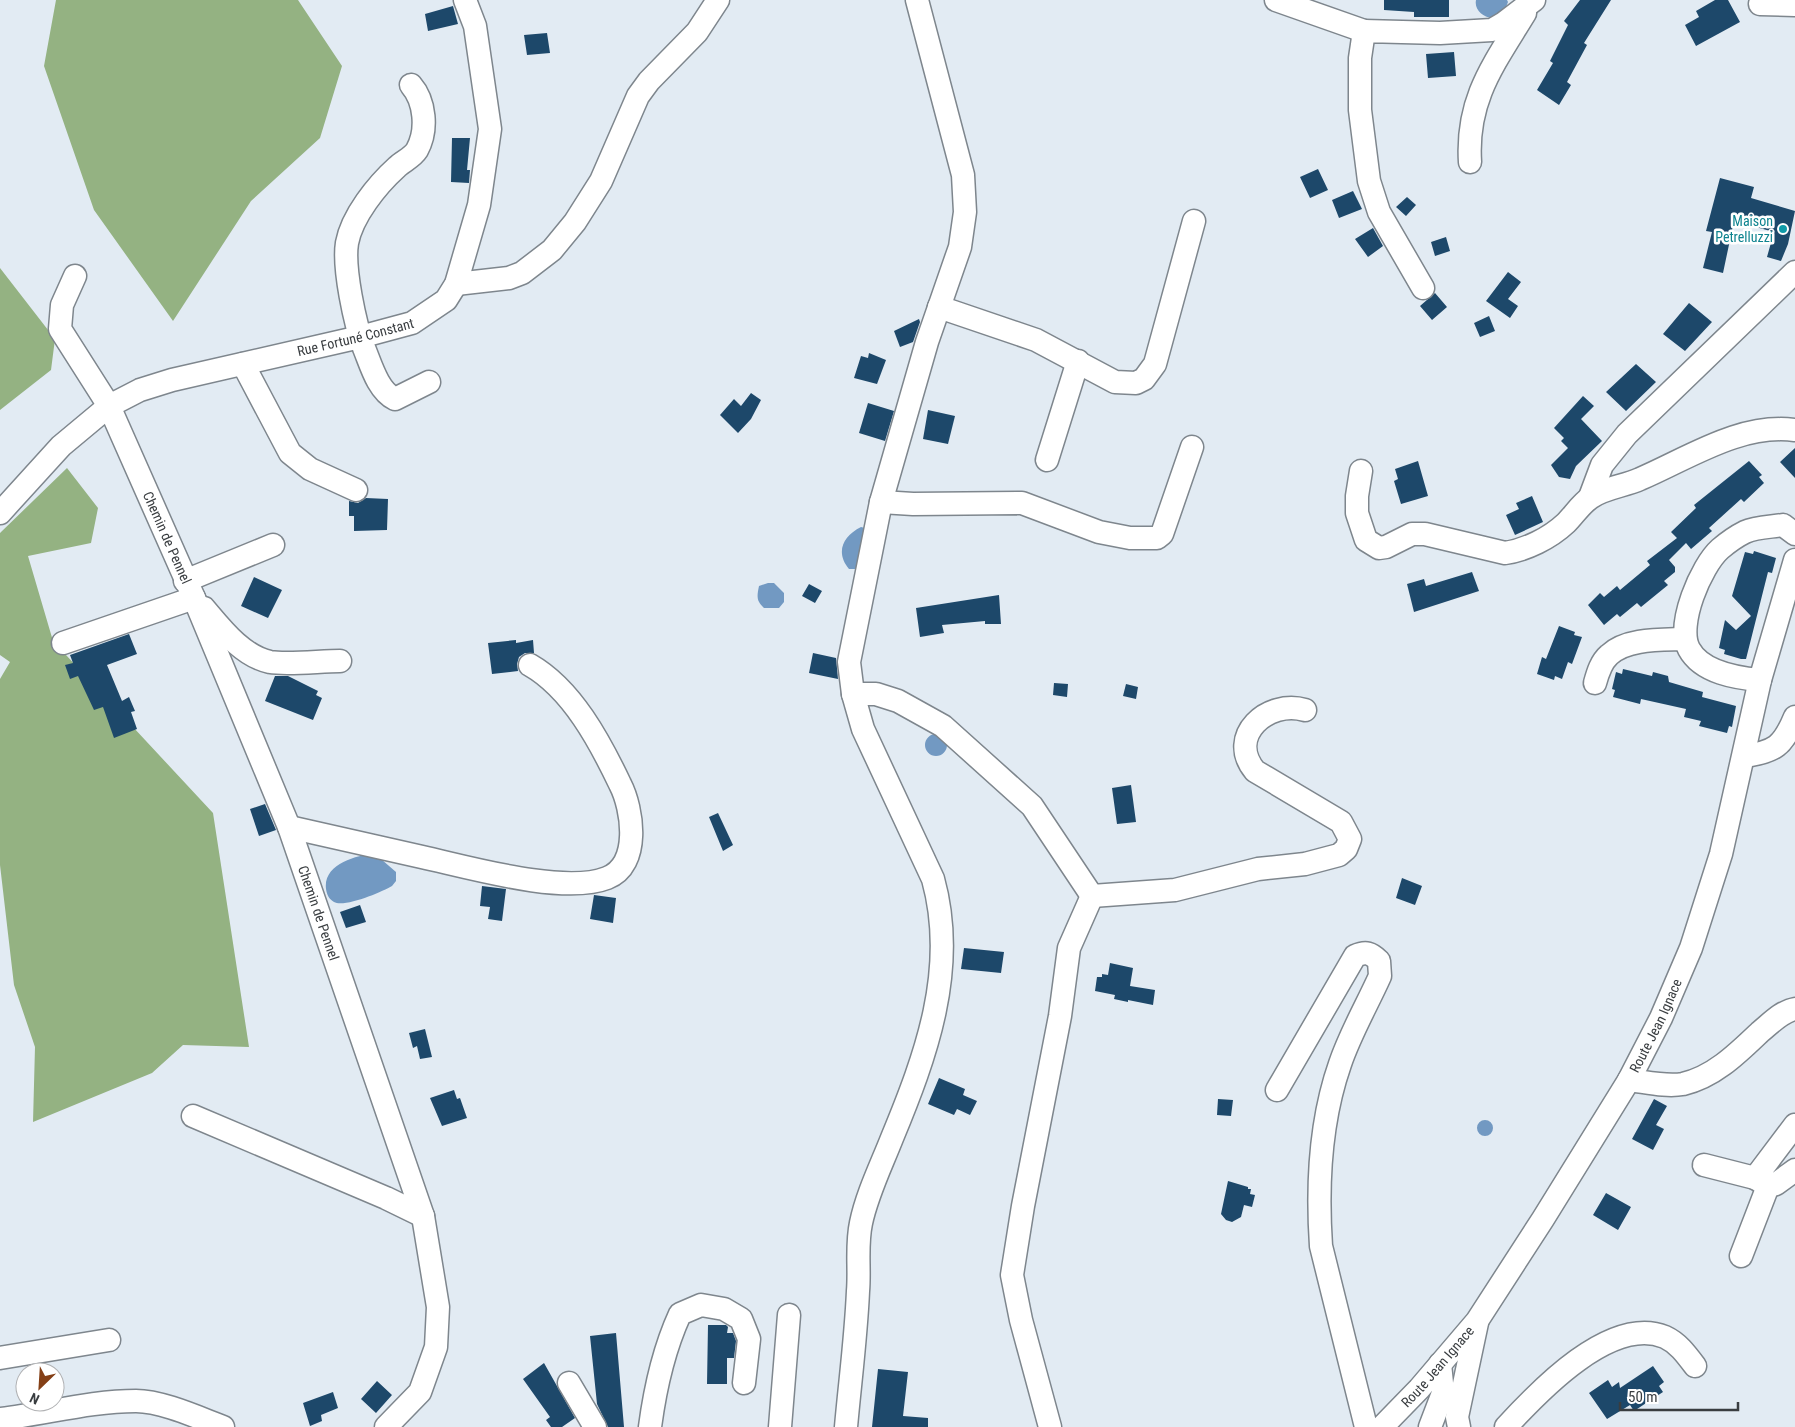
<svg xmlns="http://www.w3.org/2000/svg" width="1795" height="1427" viewBox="0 0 1795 1427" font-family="'Roboto Condensed',sans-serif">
	<rect width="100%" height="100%" fill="#e2ebf3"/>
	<path fill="#94b282" d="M56,0H298L342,66L320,138L251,201L173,321L94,210L44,66Z
		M0,268L55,339L51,370L0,410Z
		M67,468L98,508L91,543L28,556L53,641L213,813L249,1047L183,1045L152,1073L33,1122L35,1047L14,985L0,865V679L10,662L0,655V533Z"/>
	<path fill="#7299c2" d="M1476,0H1507L1508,2L1503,14L1492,18C1483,17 1474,10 1476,0Z
		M861,527L865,528L858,566L855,569H849C835,552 843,536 861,527Z
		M768,583H774L784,593V602L779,608H764C756,601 757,596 759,586Z
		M925 745a11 11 0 1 1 22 0a11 11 0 1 1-22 0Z
		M374,853L396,872V881L392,886C382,892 344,908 334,902C329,899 327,895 326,889C323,864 356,856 374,853Z
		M1477 1128a8 8 0 1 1 16 0a8 8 0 1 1-16 0Z"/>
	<path fill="#1d486a" d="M1384,0H1449V17H1414V12L1384,10Z
		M1580,0H1611L1584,43L1587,45L1567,82L1571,85L1559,105L1537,90L1553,63L1550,61L1568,25L1564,21Z
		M1715,0H1728L1740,22L1696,46L1685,25L1699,17L1696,11Z
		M453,6L458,24L428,31L425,14Z
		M547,33L550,53L527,55L524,35Z
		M1454,52L1456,76L1428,78L1426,54Z
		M452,138H470L467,170H470L469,183L451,182Z
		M1318,169L1328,190L1310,198L1300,177Z
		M1720,178L1754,187L1751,198L1795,211L1788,244L1781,261L1767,257L1774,232L1734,221L1723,273L1703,268L1712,232L1706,231Z
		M1353,191L1362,209L1339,218L1332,200Z
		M1407,197L1416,205L1406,216L1396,207Z
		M1373,228L1383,246L1368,257L1355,239Z
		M1446,237L1450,251L1435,256L1431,242Z
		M1508,272L1521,282L1508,299L1518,306L1510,318L1486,301Z
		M1435,293L1447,307L1432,320L1420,306Z
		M1689,303L1712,322L1685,351L1663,334Z
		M1489,316L1495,331L1480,337L1474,323Z
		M919,319L920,322L913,342L900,347L894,331Z
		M869,353L886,360L877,384L854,378L861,356L868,358Z
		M1636,364L1656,382L1626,411L1606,392Z
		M751,393L761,400L751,419L738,433L720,415L734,399L741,406Z
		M1583,396L1594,406L1581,419L1602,441L1576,466L1570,479L1559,477L1551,465L1568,448L1561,441L1564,438L1554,428Z
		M868,403L894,411L885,441L859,433Z
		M928,410L955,416L948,444L923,439Z
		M1795,448V478L1780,462Z
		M1418,461L1428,496L1401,504L1394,481L1398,479L1395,469Z
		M1749,461L1762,475L1759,477L1764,483L1744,502L1741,499L1709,528L1712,531L1691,549L1686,543L1669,560L1675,567V572L1664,581L1668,585L1641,607L1637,603L1620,617L1617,614L1604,625L1588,605L1600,593L1604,597L1617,586L1620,590L1650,565L1647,561L1677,538L1671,532L1696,508L1694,505Z
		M1532,496L1543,522L1515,535L1506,515L1519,509L1516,503Z
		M366,498L388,499L387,530L354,531V516H349V501L358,503Z
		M1754,551L1776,558L1772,573L1768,572L1746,659H1741L1724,654L1725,650L1719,648L1725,620L1736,630L1751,616L1732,596L1745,552L1753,554Z
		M1472,572L1479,591L1414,612L1407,584L1424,579L1426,586Z
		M254,577L282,590L268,618L241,606Z
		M809,584L822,591L815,603L802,596Z
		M999,595L1001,624H985V621L942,625L944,633L920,637L916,608Z
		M1559,626L1575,632L1574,635L1582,637L1572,664L1568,662L1562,679L1555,676L1554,680L1537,674L1542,657L1546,659Z
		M129,634L137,654L107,665L122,701L129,697L135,711L131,712L137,729L114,738L103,707L94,710L78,676L70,679L65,665L73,663L70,655Z
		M516,640V643L533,640L534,653H525L519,657L517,664L518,671L492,674L488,643Z
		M813,653L836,658L838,679L809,673Z
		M1623,669L1652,676L1653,672L1668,676L1669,682L1703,692L1702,697L1736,706L1732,727L1729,726L1727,733L1699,726L1701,721L1684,717L1686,709L1641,699L1640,704L1613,697L1615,690L1612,689L1616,672L1622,674Z
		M275,676H288L318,691L316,695L322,698L313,720L265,701Z
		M1054,683L1068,684L1067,697L1053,695Z
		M1126,684L1138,687L1136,699L1123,696Z
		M1131,785L1136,822L1117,824L1112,788Z
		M265,804L276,830L259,836L250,809Z
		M718,813L733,845L723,851L709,817Z
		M1402,878L1422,886L1415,905L1396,898Z
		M482,886L506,889L502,921L488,919L490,907L480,906Z
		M594,895L616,898L613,923L590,919Z
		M360,905L366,922L346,928L340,912Z
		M964,948L1004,952L1001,973L961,969Z
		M1110,963L1133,968L1130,986L1155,990L1153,1005L1128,1000V1002L1114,999L1115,995L1095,991L1097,977H1102V974L1108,975Z
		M425,1029L432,1057L420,1059L417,1046L413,1048L409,1033Z
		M939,1078L965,1089L963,1095L977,1101L970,1115L957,1109L954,1115L928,1104Z
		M454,1090L457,1099L460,1098L467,1118L442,1126L430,1098Z
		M1218,1099L1233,1100L1231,1116L1217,1115Z
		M1654,1099L1667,1106L1656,1125L1664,1129L1653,1150L1632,1139Z
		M1228,1181L1248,1187V1189H1251L1250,1194L1255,1195L1252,1207L1244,1205L1241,1217L1232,1222L1226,1220L1221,1214Z
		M1606,1193L1631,1207L1618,1230L1593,1215Z
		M708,1325H726L728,1327L727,1333H733L736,1341L734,1358H727V1384H707Z
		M616,1333L624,1427H608L597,1404L590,1336Z
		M544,1363L575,1418L562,1427H551L546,1420L550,1417L523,1379Z
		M1653,1366L1664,1382L1659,1386L1663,1392L1634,1411L1630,1405L1607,1419L1589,1393L1608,1380L1612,1387L1619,1382L1620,1388Z
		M878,1369L908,1372L903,1416L928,1418V1427H872Z
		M377,1381L392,1395L376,1413L361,1399Z
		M333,1392L338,1408L321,1415L322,1421L310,1426L303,1403Z"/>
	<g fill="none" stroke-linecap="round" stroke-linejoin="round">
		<defs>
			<g id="minor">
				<path d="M1276,0L1364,31"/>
				<path d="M1760,4L1795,5"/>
				<path d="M411,85C425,101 428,130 417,150C412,158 403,161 397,167C377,185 352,216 347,243C343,268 355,324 364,348C371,365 378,391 395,399L429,382"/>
				<path d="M1470,162C1466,99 1494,64 1525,13"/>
				<path id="s1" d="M75,276L62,305L60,329L109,406L194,598L289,827L423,1216L438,1307L436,1347L420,1392L386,1427"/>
				<path d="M456,284L509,278L522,273L552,250L575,222L601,181L638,96L649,81L697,32L718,0"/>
				<path d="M1423,288L1379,212L1369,181L1360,110V58L1364,31L1440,33L1492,30L1504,23L1534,0"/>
				<path d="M939,307L1036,340L1115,382L1136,383L1144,379L1155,364L1194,221"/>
				<path d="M243,364L290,453L310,469L356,490"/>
				<path d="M1047,460L1078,361"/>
				<path d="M1361,471L1357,496V513L1366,540L1379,548L1386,547L1412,534H1425L1505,553C1526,550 1550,538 1566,523C1574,515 1581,504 1590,498C1603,488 1625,486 1640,479C1689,458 1740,423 1795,430"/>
				<path d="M1590,497L1602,465L1627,434L1795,272"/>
				<path d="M881,502L913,504L1022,503L1099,532L1130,538H1157L1162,534L1192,447"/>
				<path id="s2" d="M0,513L61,446L109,406L140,390L172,380L360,337L412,323L446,300L456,284L479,205L490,129L475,26L465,0"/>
				<path d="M185,581L273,545"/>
				<path d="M204,608C221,628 242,656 270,662C287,665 321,661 340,661"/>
				<path d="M63,643L194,598"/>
				<path d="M1760,680C1737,678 1702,673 1689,649C1676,625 1701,566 1720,549C1727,543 1737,536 1745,532C1756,527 1771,527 1783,525L1795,534"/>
				<path d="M1595,683C1598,672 1601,662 1609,655C1627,638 1662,640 1685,639"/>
				<path d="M853,694H876L898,701L943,726L1032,806L1092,896"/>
				<path d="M1744,756C1775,752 1783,746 1795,717"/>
				<path d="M289,827C333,837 377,847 422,857C468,867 564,895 607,878C641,865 633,809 620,784C600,742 572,689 530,665"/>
				<path d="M1092,896L1175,890L1258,869L1305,864L1339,855L1346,849L1350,839L1341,822L1255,771C1226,736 1268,699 1305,710"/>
				<path d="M1629,1080C1646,1082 1666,1087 1683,1084C1714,1077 1738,1053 1760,1032C1770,1024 1782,1011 1795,1009"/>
				<path d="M1277,1090L1355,956C1366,951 1371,953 1379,961L1380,976C1367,1005 1350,1034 1340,1064C1320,1121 1317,1187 1321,1246L1366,1427"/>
				<path d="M193,1116L386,1198L423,1216"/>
				<path d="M1795,1125L1755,1178L1768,1186L1776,1184L1795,1170"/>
				<path d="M1704,1165L1755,1178"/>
				<path d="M1741,1256L1768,1186"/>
				<path d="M0,1358L109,1340"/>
				<path d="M569,1383L595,1427"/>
				<path d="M0,1419C45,1414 90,1401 136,1401C162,1401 199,1418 223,1427"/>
				<path d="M650,1427C655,1389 664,1349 680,1314L701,1305L724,1309L741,1319L749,1339L744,1383"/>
				<path d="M780,1427L789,1315"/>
				<path d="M846,1427C850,1382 856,1337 858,1291C860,1269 856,1246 861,1223C867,1194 881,1166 892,1138C926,1056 958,969 933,879L863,729L853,694L849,662L881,502L927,342L960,247L965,212L963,175L917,0"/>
				<path d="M1050,1427L1021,1320L1012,1275L1023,1206L1060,1016L1069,948L1092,896"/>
				<path id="s3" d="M1382,1427L1419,1389L1477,1321L1543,1219L1629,1080L1661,1018L1691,948L1721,854L1760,680L1795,560"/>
				<path d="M1430,1427L1443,1393L1440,1364"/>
				<path d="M1459,1427L1457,1417L1477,1323"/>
				<path d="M1506,1427C1539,1391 1611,1315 1665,1337C1678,1343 1686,1354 1695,1366"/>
			</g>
		</defs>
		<use href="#minor" stroke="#7e868d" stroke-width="25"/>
		<use href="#minor" stroke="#fff" stroke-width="22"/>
	</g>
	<circle fill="#0f9aa8" stroke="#fff" stroke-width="2" cx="1783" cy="229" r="5"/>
	<g text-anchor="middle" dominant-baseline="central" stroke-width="5" stroke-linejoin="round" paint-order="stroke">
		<g font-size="14" fill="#0d838f" stroke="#fff" text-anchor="end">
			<text x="1773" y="221">Maison<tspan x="1773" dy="16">Petrelluzzi</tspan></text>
		</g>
		<g font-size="14" fill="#393d40" stroke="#fff">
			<text stroke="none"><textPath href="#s2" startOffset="410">Rue Fortuné Constant</textPath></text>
			<text stroke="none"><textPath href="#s1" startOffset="291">Chemin de Pennel</textPath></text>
			<text stroke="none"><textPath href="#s1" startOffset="696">Chemin de Pennel</textPath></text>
			<text stroke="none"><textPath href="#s3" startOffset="488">Route Jean Ignace</textPath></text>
			<text stroke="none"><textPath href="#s3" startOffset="82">Route Jean Ignace</textPath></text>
		</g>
	</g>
	<g transform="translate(40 1387) rotate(205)"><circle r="24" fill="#ffffff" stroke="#b0b1b3"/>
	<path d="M0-4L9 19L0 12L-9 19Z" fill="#843f16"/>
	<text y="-8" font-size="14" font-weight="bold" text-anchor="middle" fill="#393d40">N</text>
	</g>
	<path d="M1620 1402v8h118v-8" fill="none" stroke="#393d40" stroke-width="2.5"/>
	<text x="1628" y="1402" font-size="15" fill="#393d40" stroke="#ffffff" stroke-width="4" paint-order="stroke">50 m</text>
</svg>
